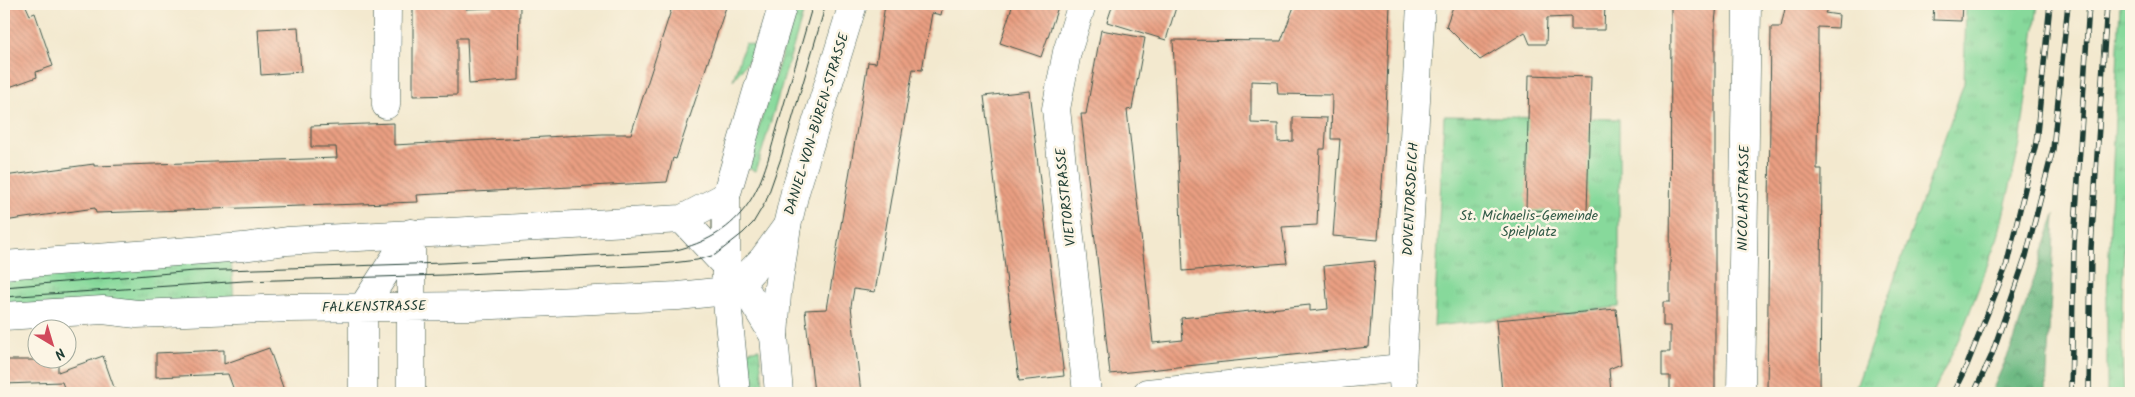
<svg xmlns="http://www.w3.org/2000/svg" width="2135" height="397" viewBox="0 0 2135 397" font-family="Kalam,sans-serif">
	<defs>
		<pattern id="grass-tufts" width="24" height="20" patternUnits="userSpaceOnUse" patternTransform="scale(1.25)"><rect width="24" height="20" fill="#87d99b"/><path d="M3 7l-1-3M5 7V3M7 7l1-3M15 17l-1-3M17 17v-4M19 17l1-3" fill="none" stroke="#74bb86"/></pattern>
		<pattern id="forest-crowns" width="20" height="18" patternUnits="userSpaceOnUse" patternTransform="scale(1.25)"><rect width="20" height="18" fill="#6db983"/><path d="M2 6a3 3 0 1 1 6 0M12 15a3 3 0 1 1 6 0" fill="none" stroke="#59986c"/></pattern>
		<pattern id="building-back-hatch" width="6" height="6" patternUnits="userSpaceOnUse" patternTransform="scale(1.25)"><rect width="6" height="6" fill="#ea9f82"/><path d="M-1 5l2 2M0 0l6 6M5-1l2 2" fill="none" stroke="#bd836b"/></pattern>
	</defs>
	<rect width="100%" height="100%" fill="#fcf5e5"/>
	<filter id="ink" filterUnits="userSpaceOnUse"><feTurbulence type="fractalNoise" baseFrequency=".02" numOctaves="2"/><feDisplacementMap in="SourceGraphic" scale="10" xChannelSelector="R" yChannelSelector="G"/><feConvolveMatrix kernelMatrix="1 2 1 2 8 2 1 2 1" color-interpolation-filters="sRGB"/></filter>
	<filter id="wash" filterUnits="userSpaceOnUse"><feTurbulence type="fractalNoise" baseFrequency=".0096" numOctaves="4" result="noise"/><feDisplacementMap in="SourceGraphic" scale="20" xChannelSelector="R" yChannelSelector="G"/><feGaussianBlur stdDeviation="1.12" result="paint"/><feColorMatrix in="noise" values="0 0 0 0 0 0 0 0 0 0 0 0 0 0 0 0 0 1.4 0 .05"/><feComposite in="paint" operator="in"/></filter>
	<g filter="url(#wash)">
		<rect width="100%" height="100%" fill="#f3e9cf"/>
		<path fill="url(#grass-tufts)" stroke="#538b68" d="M798,4H806L756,171L746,168Z
			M1966,4H2038L2020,144L1998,237L1962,332L1933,393H1854L1964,83Z
			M2120,4H2131C2131,37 2132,70 2131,103C2129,200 2117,296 2124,393H2107V297Z
			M745,43L755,46L748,61L733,80Z
			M1444,116L1619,119V307L1434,326Z
			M231,258L234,300L4,306V275Z
			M759,349L764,393H751L747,351Z"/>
		<path fill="url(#forest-crowns)" stroke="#467b5c" d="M2055,214L2046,393H1991L2014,341Z"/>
		<g id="blocks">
			<path fill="url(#building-back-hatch)" d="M4,4H25L30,15L35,13L53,66L36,72L37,77L4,89Z
				M413,4H466V9L492,8V4H520L519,80L469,84L467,38H457V95L413,96Z
				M673,4H727L676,159L673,158L667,182L417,195L418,202L96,213L95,208L4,221V176L94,164V166L337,158L336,147H311V126L394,123V145L602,134H631Z
				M898,4H943L941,15L932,13L922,70L913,69L875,292L854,289L851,306L861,393H814L805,310L827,309L868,62L876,63L885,5L898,7Z
				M1013,4H1059L1041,57L1000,43Z
				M1113,4H1177L1166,40L1107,22Z
				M1295,4H1390L1385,141L1378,240L1333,236L1340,139H1331L1332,95L1278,94L1277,82L1251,81V123L1278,124V142L1293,141V117L1327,118L1325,149H1320L1317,225L1282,227L1287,263L1183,271L1173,40L1281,41Z
				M1454,4H1605L1604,30H1571V17L1547,18L1546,44H1530L1525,32L1480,60L1446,26Z
				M1671,4H1717L1715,23V393H1670V376H1662V352H1670V326H1663V302H1670Z
				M1786,4H1830L1825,13L1839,15L1838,28L1818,27L1817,169H1822L1820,393H1767L1771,27H1781Z
				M1934,4H1962L1961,21L1933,20Z
				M298,27L301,72L261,75L258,29Z
				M1101,30L1145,38L1132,109L1127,110L1153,343L1183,340L1181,318L1310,305V311L1328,309L1324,266L1375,261L1369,347L1110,374L1081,114H1086Z
				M1529,75L1591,77L1587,212L1526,210Z
				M1029,91L1064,376L1019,381L984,96Z
				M1616,309L1621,364L1609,369L1611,393H1502L1496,320Z
				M269,348L285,393H235L228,374L156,377V353L224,350V364Z
				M103,356L116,393H66L62,382L4,384V360H58V372Z"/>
		</g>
	</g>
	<g filter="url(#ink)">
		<use href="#blocks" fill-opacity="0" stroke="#3f574b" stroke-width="1"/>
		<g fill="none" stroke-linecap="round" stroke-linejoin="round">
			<defs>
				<path id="minor" d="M1082,4L1067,52L1056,109L1087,393
					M386,105L387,4
					M682,219L741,282L774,336
					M411,233V393
					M4,265L243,247L287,241L682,219L726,196
					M4,316L103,310L137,314L289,308L473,306L678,296L726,291L741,282L763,259L787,226
					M363,393V307L411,233
					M1147,393L1402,368
					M1404,393L1402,368L1421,4
					M1741,393L1747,4"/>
				<path id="major" d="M736,393L726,291V196L783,4
					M779,393L774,336L777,294L787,226L795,192L853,4"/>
			</defs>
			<use href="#minor" stroke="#3f574b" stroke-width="29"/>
			<use href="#major" stroke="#3f574b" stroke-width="29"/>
			<use href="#minor" stroke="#fff" stroke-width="28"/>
			<use href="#major" stroke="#fff" stroke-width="28"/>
			<path stroke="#1f3d34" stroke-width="1" d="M4,287L194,271L443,263L672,251C699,245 723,234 741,213C764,187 770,150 780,118C791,80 802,42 813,4
				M4,297L244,281L444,275L655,265L697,260L715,255L743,233L753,223L766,201L781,158L826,4"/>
			<defs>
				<path id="rail" d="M1953,393L1967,365L2006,267L2036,143L2050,4
					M1974,393L1991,357L2026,256L2053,149L2068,4
					M2071,393L2074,244L2089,4
					M2089,393L2091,248L2107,4"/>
			</defs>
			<use href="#rail" stroke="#1f3d34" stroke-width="5.5"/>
			<use href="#rail" stroke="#fcf5e5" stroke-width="4" stroke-dasharray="11" stroke-linecap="butt"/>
		</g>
	</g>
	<g text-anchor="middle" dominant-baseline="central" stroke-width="5" stroke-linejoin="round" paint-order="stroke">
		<g font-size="14" fill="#1f3d34" stroke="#fcf5e5">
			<text transform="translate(817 124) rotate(-73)">DANIEL-VON-BÜREN-STRASSE</text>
			<text transform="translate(1066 197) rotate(-96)">VIETORSTRASSE</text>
			<text transform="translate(1744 198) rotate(-89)">NICOLAISTRASSE</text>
			<text transform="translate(1411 199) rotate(-87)">DOVENTORSDEICH</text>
			<text transform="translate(374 307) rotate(-1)">FALKENSTRASSE</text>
		</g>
		<g font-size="14" fill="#345c49" stroke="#fcf5e5">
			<text x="1529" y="216">St. Michaelis-Gemeinde<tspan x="1529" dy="16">Spielplatz</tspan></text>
		</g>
	</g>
	<rect width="2135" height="397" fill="none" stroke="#fcf5e5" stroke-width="20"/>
	<g transform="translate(52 344) rotate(142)"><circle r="24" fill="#fcf5e5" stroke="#a4ab9e"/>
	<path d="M0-4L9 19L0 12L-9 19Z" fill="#d1495b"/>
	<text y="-8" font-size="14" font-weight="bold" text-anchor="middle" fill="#1f3d34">N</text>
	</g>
</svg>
